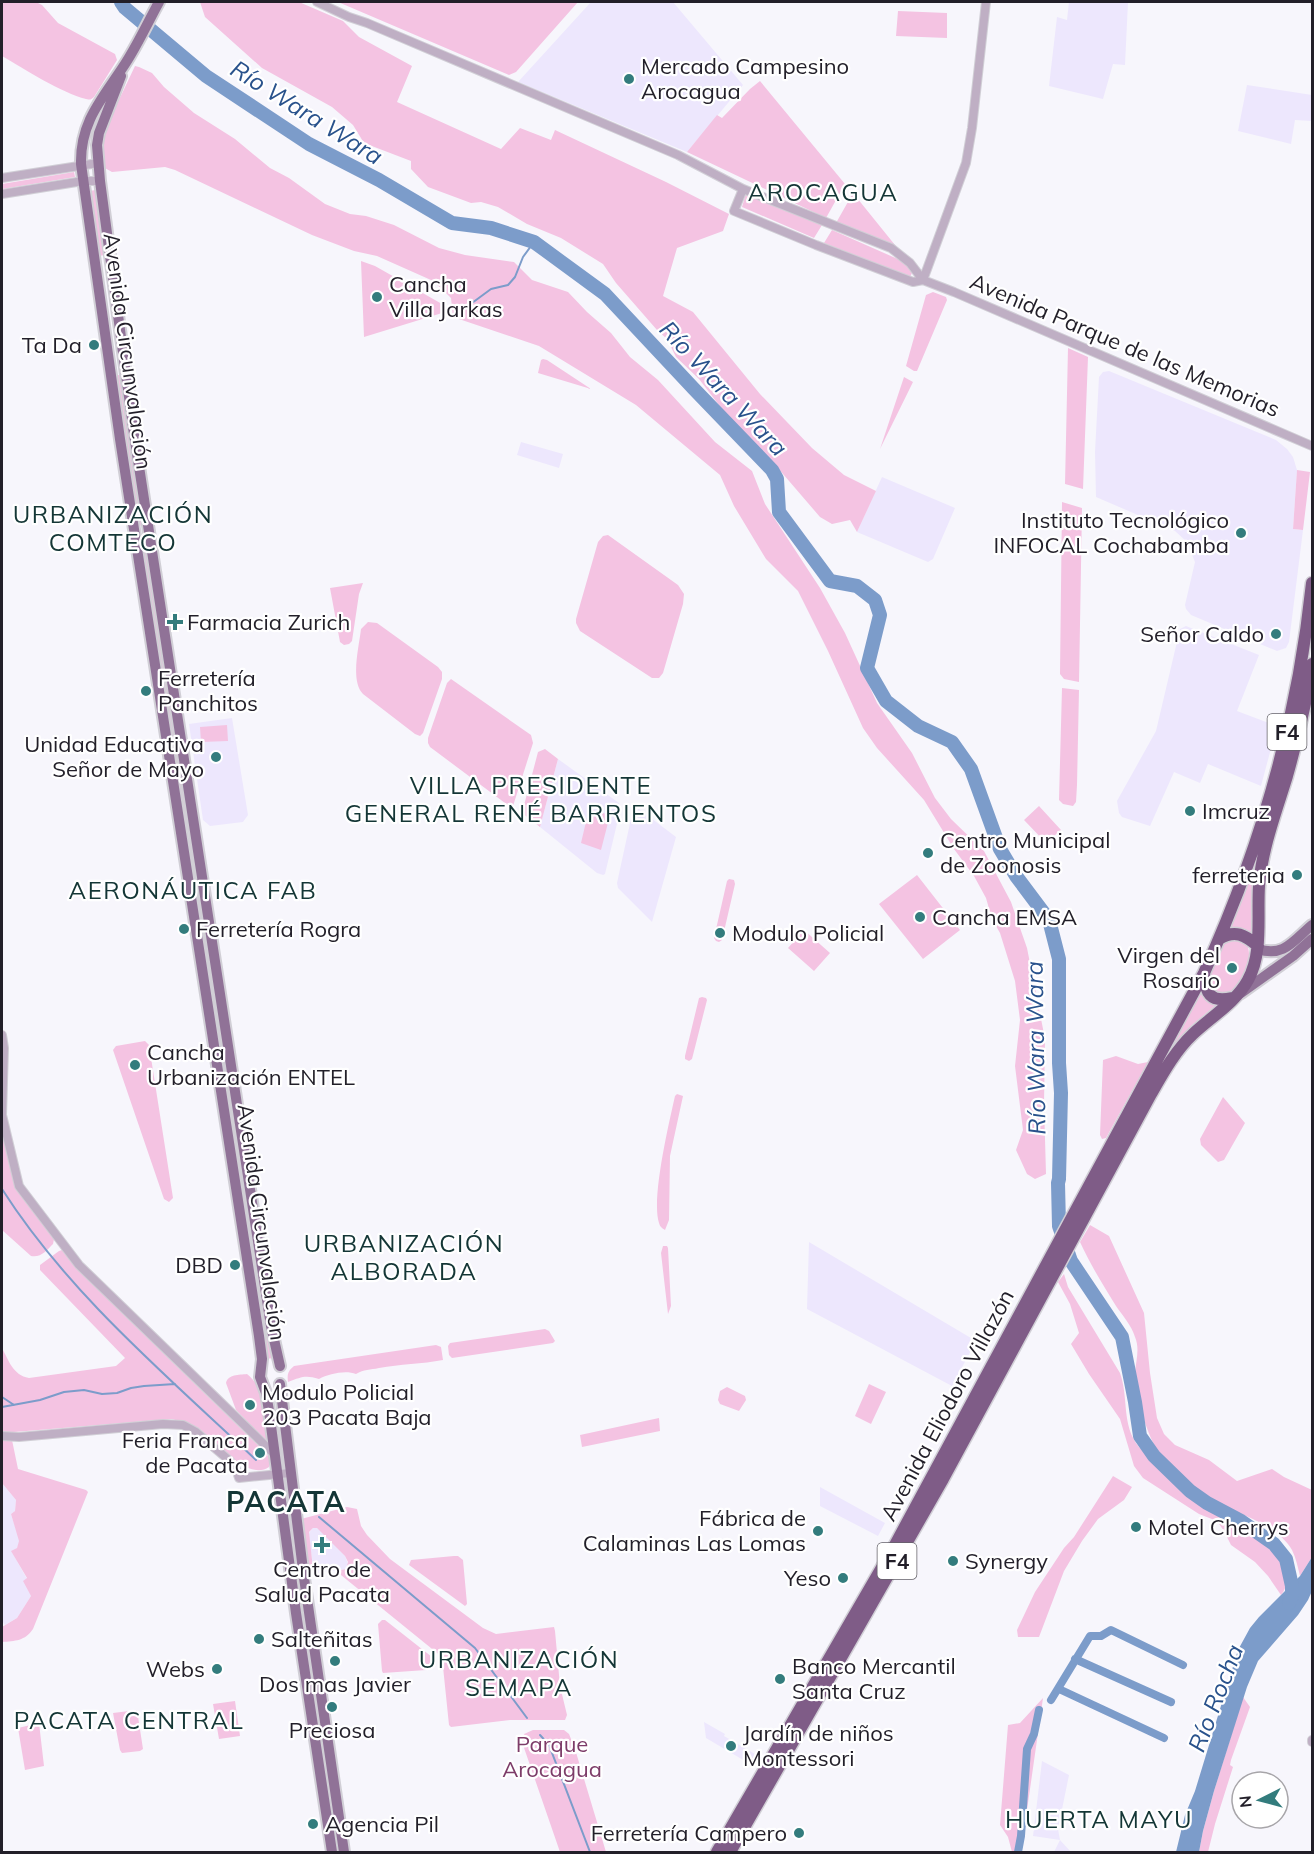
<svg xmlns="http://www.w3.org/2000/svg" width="1314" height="1854" viewBox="0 0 1314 1854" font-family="Mulish,sans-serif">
	<rect width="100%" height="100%" fill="#f7f6fc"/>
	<path fill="#ede7fd" d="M591,2H673L743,85L687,152L518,82Z
		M1069,2H1128L1125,65L1113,64L1103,99L1049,86L1057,17L1067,20Z
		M1247,85L1312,95V121L1295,120L1291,144L1238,131Z
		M1109,371L1276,440L1287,449L1293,457L1297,470L1293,529L1303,530L1289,642L1286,648L1277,651L1191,615L1186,609L1185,605L1195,562L1187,542L1175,531L1096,497L1095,452L1099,377L1103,372Z
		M521,442L563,454L559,468L517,455Z
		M882,477L955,508L933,559L928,562L857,532Z
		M1186,626L1259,655L1237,711L1277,726L1261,786L1208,764L1200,783L1174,772L1150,826L1122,817L1119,813L1117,801L1156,731L1180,629Z
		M232,718L248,815L243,822L210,826L203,820L189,724Z
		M558,759L619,803L621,807L605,874L603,875L597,873L540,827Z
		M639,809L676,837L652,922L618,888L617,883L632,814L634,811Z
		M809,1242L976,1341L952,1386L807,1309Z
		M2,1483L16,1500L15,1511L11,1514L20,1541L17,1548L12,1552L27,1579L24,1581L31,1596L17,1618L5,1625L2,1621Z
		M820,1487L885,1523L878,1536L820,1506Z
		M313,1528H317L321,1530L345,1556L348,1564L346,1569L317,1573L314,1571L308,1534Z
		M704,1722L725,1734L724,1736L755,1754L750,1764L706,1738Z
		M1042,1761L1069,1775L1058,1829L1060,1840L1071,1852H1054L1060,1840L1033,1836Z"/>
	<path fill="#f4c3e2" d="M2,2H36L42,5L58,23L115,54L117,60L94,97C90,100 91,100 86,99C62,93 24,69 2,56Z
		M200,2H299L343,21L359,37L412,66L397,102L501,149L520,128L551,140L555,130L666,182L729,214L723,231L677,248L663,296L693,312L760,394L812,448L844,475L876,491L857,532L850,520L832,524L820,517L771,460L745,439L699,379L676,357L667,339L657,330L616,283L603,264L561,238L527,224L498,207L481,202L471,203L428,187L411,169V161L364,143L353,125L332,107L262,68L205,17Z
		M338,2H578L516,72L509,75Z
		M898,11L947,13V38L896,36Z
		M135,66L139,67L152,73L164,87L194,113L235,139L270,168L289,178L325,204L350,214L366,216L394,225L439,248L465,255L514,262L532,280L568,292L587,312L611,333L630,357L658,380L715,442L752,471L765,504L820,588L845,633L877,703L912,753L935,798L951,819L984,851L1011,902L1027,948L1045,1039L1044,1104L1046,1174L1035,1179L1027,1174L1016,1150L1023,1130L1015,1066L1020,1020L1015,981L1000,933L992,919L986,898L974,876L954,849L924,800L877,748L863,728L828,651L798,591L766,559L734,506L720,475L636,405L539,346L453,317L451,298L442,289L431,280L377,256L354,251L312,235L175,170L165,167L112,172L103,167V139L107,125Z
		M760,81L845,184L826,218L687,152L717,115L722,118L750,89Z
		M74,172L75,177L2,189V184Z
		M96,190L105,255L99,256L89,191Z
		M746,193L822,225L814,238L742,207Z
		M853,193L899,250L836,223Z
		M832,230L909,264L914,269L910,277L824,243Z
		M361,261L375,266L442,304L444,309L442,313L364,337Z
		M933,292L946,297L947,300L917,371H914L906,366L926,295Z
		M1068,348L1088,357L1083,489L1065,484Z
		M543,359L547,360L591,389L538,373L541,360Z
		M116,375H121L143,525L138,526Z
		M904,377L913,382L880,449Z
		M1297,470L1310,472L1303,530L1293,529Z
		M1062,502L1082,508L1079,682L1064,679L1060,674Z
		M608,535L678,585L684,594L683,604L663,673L659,678H652L580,631L576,623V619L598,542L603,536Z
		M145,536L166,671L161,672L139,537Z
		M363,583L359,594L352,641L349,644L344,645L340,642L330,588Z
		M368,622L377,623L438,667L442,672V679L423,733L420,736L415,734L363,694C350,681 359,647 361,629Z
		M451,679L531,735L533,743L513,806H509L430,747L428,743V738L447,683Z
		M168,683L190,829L184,830L162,684Z
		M1062,688L1079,690L1077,785L1076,802L1073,806L1063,804L1059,800Z
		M227,725L228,741L201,742L200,727Z
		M545,749L558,759L540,827L522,813L538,752Z
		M1039,806L1061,830L1046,843L1024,820Z
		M589,809L610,815L601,850L581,843Z
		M187,841H192L220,1021L215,1022Z
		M1251,870L1254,871L1252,907L1253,937L1241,929L1231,928Z
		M917,875L960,930L923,959L879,904Z
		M729,879L734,880L735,884L722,940L719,942L716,941L714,938L727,881Z
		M804,930L830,953L814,971L788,948Z
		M1234,937L1247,944C1254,962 1242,986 1227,996L1213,992L1208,978L1223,945L1226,941Z
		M1200,990L1208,1001L1216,1005L1192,1025L1183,1035L1156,1073Z
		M702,997L706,998L707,1000L692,1059L689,1061L685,1059V1056L699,998Z
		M145,1041L149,1045L173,1198L169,1202L164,1199L113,1050L116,1046Z
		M1116,1056L1138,1064L1148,1062L1106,1138L1102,1139L1100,1135L1103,1060Z
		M677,1094L683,1096L670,1156L669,1220L665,1230C662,1228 660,1227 659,1223C651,1199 669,1123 675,1096Z
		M1223,1097L1245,1123L1224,1160L1218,1162L1201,1145L1200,1139Z
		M2,1132L17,1190L54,1239L53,1244C47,1250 41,1258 31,1256L2,1230Z
		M244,1199H249L274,1358L265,1359L266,1345Z
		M1090,1225L1109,1236L1144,1313L1150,1373L1157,1418L1164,1434L1175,1445L1209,1460L1237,1481L1272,1469L1284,1477L1312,1490V1557L1300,1576C1298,1568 1296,1558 1292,1550C1278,1525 1240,1515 1216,1502C1206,1496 1176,1474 1168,1466C1151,1449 1134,1397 1135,1373C1136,1360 1140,1349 1135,1337C1132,1326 1122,1315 1116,1306C1103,1285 1090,1264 1080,1242Z
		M663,1246H667L668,1248L671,1306L668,1314L661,1253Z
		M62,1250L76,1268L123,1314L266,1453L270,1459L269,1467C247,1482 215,1440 198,1428C189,1423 181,1421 171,1419L2,1433V1348C9,1361 13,1375 29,1378L116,1366L125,1358L40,1270V1265L59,1251Z
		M1064,1274L1068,1287L1120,1373C1129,1398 1121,1425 1139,1447C1157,1469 1183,1489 1205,1505C1231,1523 1277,1536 1285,1570C1288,1578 1287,1588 1281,1595L1268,1576L1255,1562L1231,1545L1224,1531L1217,1521L1199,1514L1143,1478L1134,1466L1120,1419L1089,1374L1071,1344L1079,1333L1070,1304L1058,1282Z
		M545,1329L549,1331L555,1341L553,1343L452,1358L449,1355L448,1346L450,1343Z
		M436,1345L441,1347L443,1360C422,1364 400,1364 379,1368C370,1370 364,1369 356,1374C345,1370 329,1374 319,1379C305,1375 302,1377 288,1382C287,1374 288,1371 294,1366Z
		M247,1374C267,1390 265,1417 268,1440L266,1441L236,1410L226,1383C228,1374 239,1375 247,1374Z
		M869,1384L886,1392L871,1424L855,1416Z
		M727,1387L745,1396L746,1400L739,1411L720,1404L718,1400L720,1391Z
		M659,1418L660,1431L582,1447L580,1435Z
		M2,1440H12L18,1469L86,1490L88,1492L33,1629C25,1641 15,1641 2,1642V1627L17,1618L31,1596L23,1581L27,1578L11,1551L17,1548L19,1541L11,1514L15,1511L16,1500L2,1483Z
		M1113,1476L1132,1487L1124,1500L1098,1519L1082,1541L1064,1571L1039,1637H1018L1017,1630L1035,1592L1064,1548L1074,1537Z
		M347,1507L357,1509L361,1526L367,1535L390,1559L483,1628L496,1634L554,1627L555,1631L560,1686L567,1715L565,1720H510L451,1727L449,1725L442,1657L336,1571L346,1569L348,1562L345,1556L317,1528H313L309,1532L313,1569L306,1570L301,1519Z
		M454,1556H458L463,1560L467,1604L465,1606L409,1565L411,1560Z
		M382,1620H385L432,1657C434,1663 432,1667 426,1670L383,1673L382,1671L378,1624Z
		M1243,1697L1250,1707L1231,1760L1230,1765L1233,1767L1215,1824L1208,1852H1199L1203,1831L1214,1791Z
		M1043,1698L1021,1852H1012L1008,1837L1000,1825L1008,1725L1020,1723Z
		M235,1701L240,1736L219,1739L213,1704Z
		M137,1710L143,1749L140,1751L122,1753L120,1750L113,1713Z
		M39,1723L44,1766L25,1770L18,1728Z
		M533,1730H564L569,1734L575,1749L606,1852H560L522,1742L524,1734Z"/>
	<path fill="#7c9cca" d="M1312,1557V1591L1308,1600L1298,1615L1258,1661L1247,1687L1214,1791L1203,1831L1199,1852H1176L1185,1815L1195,1791L1238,1650L1250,1628L1259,1617L1300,1576Z"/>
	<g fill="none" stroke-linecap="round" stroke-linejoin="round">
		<path stroke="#7c9cca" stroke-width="2" d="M453,317L491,289L508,285L515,277L523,257L534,242
			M2,1189C69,1294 166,1375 256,1460
			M2,1397L14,1405
			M2,1407L40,1400L64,1392L84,1390L102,1394L117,1393L131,1388L144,1386L175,1384
			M319,1517L475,1648L527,1718
			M540,1735L549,1745L590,1852"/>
		<path stroke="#7c9cca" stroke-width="8" d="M1075,1659L1171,1702
			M1059,1689L1164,1738
			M1051,1700L1090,1636H1101L1111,1630L1183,1665
			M1018,1852L1021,1836L1027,1749L1034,1734L1039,1710"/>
		<path stroke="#7c9cca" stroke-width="14" d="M121,2L125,8L206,76L309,144L379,180L452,223L491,228L534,242L605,294L694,389L772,470L777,479L779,512L830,581L857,586L875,600L880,615L867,668L886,701L918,726L952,742L971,769L1000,849L1016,876L1049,920L1059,959V1063L1061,1093L1059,1179L1058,1183L1059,1226L1071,1261L1122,1337L1135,1402L1140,1436L1154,1456L1190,1491L1207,1503L1241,1521L1274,1544L1286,1559L1292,1586V1596L1289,1603"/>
		<defs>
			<path id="minor" d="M317,2L349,17L367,23L678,155L743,189L891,248L910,263L923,280
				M2,178L98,163
				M743,189L734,211L816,245L913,282L923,280L954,292L1312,446
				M2,194L83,181H100
				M923,280L966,163L972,128L986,2
				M2,1035L4,1048L2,1115L19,1186L22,1190L79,1265L274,1454
				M2,1436L19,1437L163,1424L183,1425L196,1432L230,1461L236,1469L239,1478L290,1473
				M1312,1740V1742"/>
			<path id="major" d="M159,2C148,22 138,44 125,64C103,98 80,121 81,164L120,439L259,1336L262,1359L260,1377L266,1393L269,1411L296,1613L332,1852
				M121,76L99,133L97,145L100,181L134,434L271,1326L280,1366
				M1258,949C1284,958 1294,940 1312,925
				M1241,993L1293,956L1312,939
				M280,1384L304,1578L344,1852"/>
			<path id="highway" d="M1219,939C1235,929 1245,935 1258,946
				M1204,973C1205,993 1210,1003 1232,998
				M717,1852L895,1545L1204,973C1260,850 1298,717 1312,583
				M730,1852L943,1479L1151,1094C1163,1073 1175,1051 1193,1034C1210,1018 1237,1001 1248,980C1263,953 1257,917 1259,886C1262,848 1276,812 1287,776C1297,740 1307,701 1312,664"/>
		</defs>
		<use href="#minor" stroke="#d1cfd6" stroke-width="10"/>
		<use href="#major" stroke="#d1cfd6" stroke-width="14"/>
		<use href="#highway" stroke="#d1cfd6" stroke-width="15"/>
		<use href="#minor" stroke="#bfafc4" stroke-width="8"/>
		<use href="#major" stroke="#907297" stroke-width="10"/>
		<use href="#highway" stroke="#7f5c87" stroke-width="12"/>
	</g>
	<g fill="#337c7d" stroke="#fff" stroke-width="2">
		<circle cx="629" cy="79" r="6"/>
		<circle cx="377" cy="297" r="6"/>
		<circle cx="94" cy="345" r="6"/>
		<circle cx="1241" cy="533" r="6"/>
		<path d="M172 613h6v6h6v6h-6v6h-6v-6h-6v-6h6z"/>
		<circle cx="1276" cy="634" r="6"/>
		<circle cx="146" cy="691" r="6"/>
		<circle cx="216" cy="757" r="6"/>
		<circle cx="1190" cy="811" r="6"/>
		<circle cx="928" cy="853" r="6"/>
		<circle cx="1297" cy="875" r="6"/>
		<circle cx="920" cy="917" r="6"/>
		<circle cx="184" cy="929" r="6"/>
		<circle cx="720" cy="933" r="6"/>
		<circle cx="1232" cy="968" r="6"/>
		<circle cx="135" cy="1065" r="6"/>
		<circle cx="235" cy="1265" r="6"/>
		<circle cx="250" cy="1405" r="6"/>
		<circle cx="260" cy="1453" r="6"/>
		<circle cx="1136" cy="1527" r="6"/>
		<circle cx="818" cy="1531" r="6"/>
		<path d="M319 1536h6v6h6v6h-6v6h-6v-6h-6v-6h6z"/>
		<circle cx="953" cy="1561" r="6"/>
		<circle cx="843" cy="1578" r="6"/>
		<circle cx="259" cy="1639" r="6"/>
		<circle cx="335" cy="1661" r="6"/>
		<circle cx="217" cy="1669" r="6"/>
		<circle cx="780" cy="1679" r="6"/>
		<circle cx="332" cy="1707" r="6"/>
		<circle cx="731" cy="1746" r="6"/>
		<circle cx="313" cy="1824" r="6"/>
		<circle cx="799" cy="1833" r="6"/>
	</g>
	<g text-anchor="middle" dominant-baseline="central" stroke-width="4.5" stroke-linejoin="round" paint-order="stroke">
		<g fill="#fff" stroke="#646269" stroke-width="1.5">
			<rect x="1267.5" y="714" width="39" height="36" rx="4.5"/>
			<rect x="877.5" y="1543" width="39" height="36" rx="4.5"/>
		</g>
		<g font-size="21" font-weight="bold" fill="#221f29">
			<text x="1287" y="732">F4</text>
			<text x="897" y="1561">F4</text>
		</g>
		<g font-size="22" fill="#221f29" stroke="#fff" text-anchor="start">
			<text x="641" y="66">Mercado Campesino<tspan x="641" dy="25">Arocagua</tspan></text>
			<text x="389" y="284">Cancha<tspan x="389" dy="25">Villa Jarkas</tspan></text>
			<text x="82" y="345" text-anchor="end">Ta Da</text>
			<text x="1229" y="520" text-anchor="end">Instituto Tecnológico<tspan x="1229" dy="25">INFOCAL Cochabamba</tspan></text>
			<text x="187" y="622">Farmacia Zurich</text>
			<text x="1264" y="634" text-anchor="end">Señor Caldo</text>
			<text x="158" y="678">Ferretería<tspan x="158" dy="25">Panchitos</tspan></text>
			<text x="204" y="744" text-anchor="end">Unidad Educativa<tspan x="204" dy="25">Señor de Mayo</tspan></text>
			<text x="1202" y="811">Imcruz</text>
			<text x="940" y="840">Centro Municipal<tspan x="940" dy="25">de Zoonosis</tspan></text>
			<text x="1285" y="875" text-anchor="end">ferreteria</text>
			<text x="932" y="917">Cancha EMSA</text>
			<text x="196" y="929">Ferretería Rogra</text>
			<text x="732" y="933">Modulo Policial</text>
			<text x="1220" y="955" text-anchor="end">Virgen del<tspan x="1220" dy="25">Rosario</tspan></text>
			<text x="147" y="1052">Cancha<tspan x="147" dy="25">Urbanización ENTEL</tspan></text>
			<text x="223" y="1265" text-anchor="end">DBD</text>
			<text x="262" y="1392">Modulo Policial<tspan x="262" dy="25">203 Pacata Baja</tspan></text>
			<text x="248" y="1440" text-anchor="end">Feria Franca<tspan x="248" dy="25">de Pacata</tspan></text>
			<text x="806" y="1518" text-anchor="end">Fábrica de<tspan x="806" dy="25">Calaminas Las Lomas</tspan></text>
			<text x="1148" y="1527">Motel Cherrys</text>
			<text x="965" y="1561">Synergy</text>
			<text x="322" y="1569" text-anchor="middle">Centro de<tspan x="322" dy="25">Salud Pacata</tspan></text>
			<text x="831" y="1578" text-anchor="end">Yeso</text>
			<text x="271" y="1639">Salteñitas</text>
			<text x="792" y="1666">Banco Mercantil<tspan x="792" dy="25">Santa Cruz</tspan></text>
			<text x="205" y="1669" text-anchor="end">Webs</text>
			<text x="335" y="1684" text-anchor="middle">Dos mas Javier</text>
			<text x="332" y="1730" text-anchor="middle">Preciosa</text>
			<text x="743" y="1733">Jardín de niños<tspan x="743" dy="25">Montessori</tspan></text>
			<text x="325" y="1824">Agencia Pil</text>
			<text x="787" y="1833" text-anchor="end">Ferretería Campero</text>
		</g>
		<g font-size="22" fill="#221f29" stroke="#fff">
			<text transform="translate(1125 345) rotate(23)">Avenida Parque de las Memorias</text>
			<text transform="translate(128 351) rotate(82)">Avenida Circunvalación</text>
			<text transform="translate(262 1222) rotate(82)">Avenida Circunvalación</text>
			<text transform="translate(947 1405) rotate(-62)">Avenida Eliodoro Villazón</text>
		</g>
		<g font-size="22" fill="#7d3c69" stroke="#fff">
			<text x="552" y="1744">Parque<tspan x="552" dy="25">Arocagua</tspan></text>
		</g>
		<g font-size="24" font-style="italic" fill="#29528c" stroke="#fff">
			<text transform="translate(307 112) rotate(32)">Río Wara Wara</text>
			<text transform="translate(724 388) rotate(47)">Río Wara Wara</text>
			<text transform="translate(1035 1048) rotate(-91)">Río Wara Wara</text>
			<text transform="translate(1215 1698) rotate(-69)">Río Rocha</text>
		</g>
		<g font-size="24" letter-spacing="1.5" fill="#143636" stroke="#fff">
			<text x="823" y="192">AROCAGUA</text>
			<text x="113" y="514">URBANIZACIÓN<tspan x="113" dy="28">COMTECO</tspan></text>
			<text x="531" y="785">VILLA PRESIDENTE<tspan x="531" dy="28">GENERAL RENÉ BARRIENTOS</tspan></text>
			<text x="193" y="890">AERONÁUTICA FAB</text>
			<text x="404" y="1243">URBANIZACIÓN<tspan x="404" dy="28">ALBORADA</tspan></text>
			<text x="519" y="1659">URBANIZACIÓN<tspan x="519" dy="28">SEMAPA</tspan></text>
			<text x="129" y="1720">PACATA CENTRAL</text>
			<text x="1099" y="1819">HUERTA MAYU</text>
		</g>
		<g font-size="28" font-weight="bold" letter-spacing="1.5" fill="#143636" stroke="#fff">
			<text x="286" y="1501">PACATA</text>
		</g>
	</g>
	<rect width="1314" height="1854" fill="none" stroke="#221f29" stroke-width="6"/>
	<g transform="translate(1260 1800) rotate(264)"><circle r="28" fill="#ffffff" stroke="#a7a5a9" stroke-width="1.5"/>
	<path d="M0-4.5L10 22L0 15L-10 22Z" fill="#337c7d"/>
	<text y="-9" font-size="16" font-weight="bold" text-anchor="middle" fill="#221f29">N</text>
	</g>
</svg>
